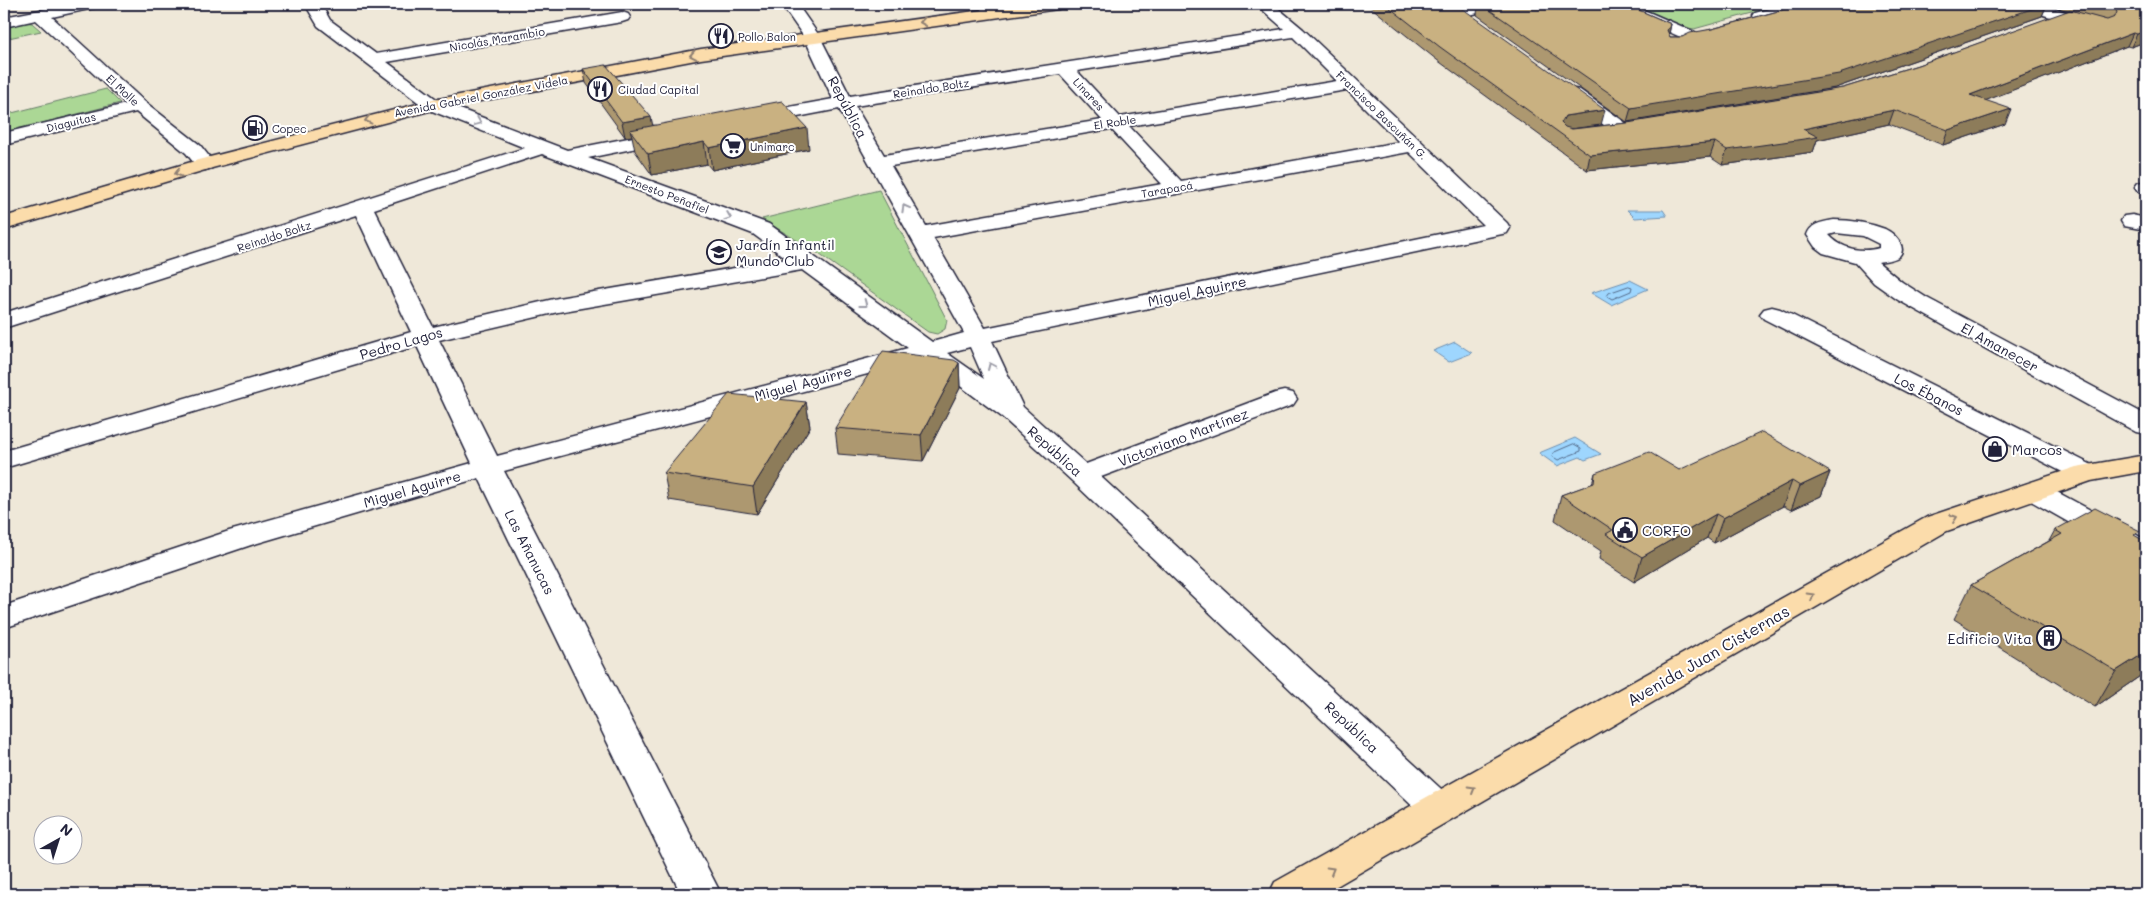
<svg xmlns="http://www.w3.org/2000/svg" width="2150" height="898" viewBox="0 0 2150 898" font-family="Mali,sans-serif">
	<rect width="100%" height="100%" fill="#efe8d9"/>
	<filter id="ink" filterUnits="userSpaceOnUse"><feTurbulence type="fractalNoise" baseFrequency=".02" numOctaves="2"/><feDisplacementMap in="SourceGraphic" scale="10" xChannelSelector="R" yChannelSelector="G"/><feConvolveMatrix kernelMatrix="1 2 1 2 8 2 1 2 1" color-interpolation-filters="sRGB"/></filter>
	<g filter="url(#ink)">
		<path fill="#abd795" stroke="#667c68" d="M1630,4H1785L1694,29L1675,26Z
			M24,22L32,23L41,31L4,39V27Z
			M106,89L120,103L4,133V115Z
			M879,190L947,320L945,329L937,334L928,332L816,252L762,219Z"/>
		<path fill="#9ed6fe" stroke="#6c8eb0" d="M1627,210H1663L1667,216L1635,218Z
			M1630,280L1648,289L1611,305L1591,293Z
			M1455,342L1472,353L1449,362L1433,351Z
			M1575,438L1601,454L1585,460L1580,457L1557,466L1539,453Z"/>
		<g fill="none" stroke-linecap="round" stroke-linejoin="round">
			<path stroke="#546a89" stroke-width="1" d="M1629,286L1632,287L1631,291L1612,299L1607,296L1609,293Z
				M1574,444L1581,448V451L1558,460L1552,456L1553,453Z"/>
			<defs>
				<path id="minor" d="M71,4H101L98,7L52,17L145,102L200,145L215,164L212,168L205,170L198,168L186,153L136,112L4,145V133L126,104L36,20L4,27V17Z
					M305,4H321L330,20L376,54L622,12L628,14L630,17L628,20L622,22L387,62L439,101L567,150L669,130L676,132L679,136L676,140L588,158L769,224L932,342L964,333L839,109L756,125L749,123L747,119L749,115L756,113L833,99L804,37L781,4H797L820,37L850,96L1284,29L1256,4H1273L1303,29L1507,223L1510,228L1507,233L992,341L1023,407L1086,464L1275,393L1284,391L1293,393L1297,399L1293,405L1101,477L1451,798L1457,808L1451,818L1438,823L1425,818L1072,481L1002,417L924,359L504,471L721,894H681L479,478L251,545L4,628V606L229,531L472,463L417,346L4,468V451L411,332L356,215L4,328V313L525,148L427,109L318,26ZM1293,37L1337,81L1120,117L1077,71ZM1060,74L1102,120L884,155L855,106ZM1347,90L1399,142L1181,181L1129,126ZM1111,129L1162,184L926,226L891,166ZM1409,152L1483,225L985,328L933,238ZM542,154L753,234L787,259L558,298L433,327L374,209ZM802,270L908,348L497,456L439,340L558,312ZM970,347L984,379L947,353Z
					M977,4H994L1002,13L1000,16C989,19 983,12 977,4Z
					M1478,4H1508L1505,7L1460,17L1454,15L1452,12L1454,9Z
					M1610,4H1630L1697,33L1699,36L1697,39H1685L1613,7Z
					M1787,4H1811L1808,7L1761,21L1755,19L1753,16L1755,13Z
					M2012,4H2037L2099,21L2101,24L2099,27L2093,29L2015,7Z
					M1574,89L1580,90L1630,126L1632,130L1630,134L1623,136L1616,134L1568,98L1565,94L1568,90Z
					M2146,181V193L2138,191L2135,187L2138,183Z
					M2132,215L2146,218V230L2124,226L2121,221L2124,216Z
					M1834,220C1851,220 1869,223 1885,229C1894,233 1909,248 1898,257C1893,260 1884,261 1878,262L1902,282L1927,298L2146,415V434L2136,432L1898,300L1874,283L1855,262L1823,253L1815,247L1807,235C1811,223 1823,222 1834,220ZM1836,233L1863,236L1879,244V248C1862,253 1841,249 1829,235Z
					M1772,307L1780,309L2096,467L2100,473L2096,479L2086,481L2076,479L1764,319L1760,314L1764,309Z
					M2034,482L2044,485L2146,540V563L2135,560L2024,497L2020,491L2024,485Z"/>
				<path id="major" d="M1025,4H1066L1063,7L1058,9L701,59L433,110L212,168L4,230V217L198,160L433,100L701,49Z
					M2146,455V471L2091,481L1947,531L1323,894H1269L1275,882L1927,517L2076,467Z"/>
			</defs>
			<use href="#minor" stroke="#22223b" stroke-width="3"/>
			<use href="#major" stroke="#22223b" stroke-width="3"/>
			<use href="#minor" fill="#fff" fill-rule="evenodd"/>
			<use href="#major" fill="#fbdcab" fill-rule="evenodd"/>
		</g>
		<path fill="#ad986f" stroke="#22223b" d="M1367,4H1456L1601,125L1571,129L1627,123L1843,88L1918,65L2069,11L2047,5L2042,16L1835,88L1627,122L1477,15L1478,4H1625L1671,24L1669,34L1670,37H1682L1804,4H2146V44L2142,43L2131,47L2127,46L1986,100L2005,124L1943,145L1889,124L1817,140L1813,152L1722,165L1710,157L1587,170L1437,60Z
			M583,69L653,125L809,149L712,170L707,164L652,175L635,151L632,136L625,137L586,83Z
			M959,363L960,388L923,461L838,454L835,428Z
			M806,402L810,427L757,514L669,500L664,473Z
			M1679,470L1830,472L1821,496L1791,510L1783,506L1714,543L1707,538L1634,582L1599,559L1601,551L1555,520L1561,495L1592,484L1595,473Z
			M2055,530L2137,537L2146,542V672L2095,707L1954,619L1971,585L2049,541Z"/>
		<path fill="#8d7c5a" stroke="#22223b" d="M2047,4L2042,16L1835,88L1627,122L1631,108Z
			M1671,24L1668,38L1667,30Z
			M2146,31V33L2142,43L2131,47L2137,34Z
			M2133,33L2127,46L1964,109L1970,95Z
			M2011,109L2005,124L1943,145L1948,130Z
			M1605,110L1601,125L1562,130L1561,123L1565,116Z
			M1894,110L1889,124L1817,140L1813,152L1722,165L1727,150L1803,129Z
			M651,117L654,131L630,130L632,136L625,137L622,122Z
			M807,128L809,149L712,170L709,148Z
			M704,142L707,164L652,175L648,154Z
			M1715,142L1710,157L1587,170L1590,155Z
			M959,363L960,388L923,461L921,435Z
			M806,402L810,427L757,514L753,487Z
			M1830,472L1821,496L1791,510L1800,486Z
			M1792,481L1783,506L1714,543L1723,518Z
			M1716,514L1707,538L1634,582L1642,557Z
			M2146,652V672L2095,707L2116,671Z"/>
		<path fill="#c9b181" stroke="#22223b" d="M1385,4H1456L1605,110L1565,116L1561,123L1565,127L1572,129L1627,123L1843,88L1918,65L2070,10L2107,20L2115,17L2117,12L2114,8L2096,4H2146V31L2137,34L2133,33L1970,95L2011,109L1948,130L1894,110L1803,129L1818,137L1727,150L1715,142L1590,155L1440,47Z
			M1481,4H1625L1671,24L1667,30L1670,37H1682L1690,33L1712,29L1804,4H2046L1839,74L1631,108Z
			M606,65L651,117L622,122L583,69Z
			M782,101L807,128L709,148L704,142L648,154L630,130Z
			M883,351L954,360L959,363L921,435L835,428Z
			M729,394L806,402L753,487L664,473Z
			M1762,432L1830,472L1800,486L1792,481L1723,518L1716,514L1642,557L1606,534L1613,530L1561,495L1594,483L1595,473L1649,452L1679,470Z
			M2095,508L2140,531L2134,535L2146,542V652L2116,671L1971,585L2062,534L2055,530Z"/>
		<defs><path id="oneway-chevron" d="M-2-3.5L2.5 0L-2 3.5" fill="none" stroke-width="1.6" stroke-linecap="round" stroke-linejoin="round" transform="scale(1.25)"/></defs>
		<g stroke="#8e7f73">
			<use href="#oneway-chevron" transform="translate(923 22) rotate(172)"/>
			<use href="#oneway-chevron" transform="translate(693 55) rotate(169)"/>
			<use href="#oneway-chevron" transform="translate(368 120) rotate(166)"/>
			<use href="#oneway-chevron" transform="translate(178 173) rotate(164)"/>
			<use href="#oneway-chevron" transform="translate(1954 518) rotate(-19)"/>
			<use href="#oneway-chevron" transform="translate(1811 596) rotate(-30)"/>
			<use href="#oneway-chevron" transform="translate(1472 789) rotate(-30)"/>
			<use href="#oneway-chevron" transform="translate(1331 870) rotate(-30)"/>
		</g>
		<g stroke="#9c9ca7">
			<use href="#oneway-chevron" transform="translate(478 122) rotate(22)"/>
			<use href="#oneway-chevron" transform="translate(905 208) rotate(-119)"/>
			<use href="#oneway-chevron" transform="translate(728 217) rotate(21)"/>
			<use href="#oneway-chevron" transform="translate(864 304) rotate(37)"/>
			<use href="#oneway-chevron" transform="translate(991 366) rotate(-114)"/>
		</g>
	</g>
	<defs>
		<symbol id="restaurant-ring" viewBox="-11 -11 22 22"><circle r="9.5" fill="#fff" stroke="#22223b" stroke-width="1.5"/><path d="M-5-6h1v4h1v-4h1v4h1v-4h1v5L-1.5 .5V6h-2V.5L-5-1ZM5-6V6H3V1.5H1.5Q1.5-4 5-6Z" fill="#22223b"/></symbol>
		<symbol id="fuel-ring" viewBox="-11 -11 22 22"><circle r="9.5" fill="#fff" stroke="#22223b" stroke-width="1.5"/><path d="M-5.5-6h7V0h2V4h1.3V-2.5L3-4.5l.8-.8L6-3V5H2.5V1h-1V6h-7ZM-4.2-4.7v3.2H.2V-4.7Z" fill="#22223b"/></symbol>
		<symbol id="supermarket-ring" viewBox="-11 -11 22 22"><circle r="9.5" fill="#fff" stroke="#22223b" stroke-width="1.5"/><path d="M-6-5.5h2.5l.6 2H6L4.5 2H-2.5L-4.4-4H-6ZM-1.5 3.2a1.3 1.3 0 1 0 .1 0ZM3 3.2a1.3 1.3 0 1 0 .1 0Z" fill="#22223b"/></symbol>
		<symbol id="school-ring" viewBox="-11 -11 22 22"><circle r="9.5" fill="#fff" stroke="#22223b" stroke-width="1.5"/><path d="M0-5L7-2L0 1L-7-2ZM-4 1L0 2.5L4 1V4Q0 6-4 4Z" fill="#22223b"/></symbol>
		<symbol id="shop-ring" viewBox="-11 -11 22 22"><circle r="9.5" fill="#fff" stroke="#22223b" stroke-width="1.5"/><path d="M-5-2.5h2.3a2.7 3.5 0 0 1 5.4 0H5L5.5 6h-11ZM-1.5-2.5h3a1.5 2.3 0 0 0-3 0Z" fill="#22223b"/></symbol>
		<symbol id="civic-ring" viewBox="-11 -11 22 22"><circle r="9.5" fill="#fff" stroke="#22223b" stroke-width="1.5"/><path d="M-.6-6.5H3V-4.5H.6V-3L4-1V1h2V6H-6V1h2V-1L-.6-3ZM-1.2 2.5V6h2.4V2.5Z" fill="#22223b"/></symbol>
		<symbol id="building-ring" viewBox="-11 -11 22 22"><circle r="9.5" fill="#fff" stroke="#22223b" stroke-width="1.5"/><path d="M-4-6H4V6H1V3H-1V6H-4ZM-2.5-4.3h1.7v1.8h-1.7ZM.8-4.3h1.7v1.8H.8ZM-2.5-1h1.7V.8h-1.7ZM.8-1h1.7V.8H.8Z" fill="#22223b"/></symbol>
	</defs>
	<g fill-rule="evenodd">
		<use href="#restaurant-ring" x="707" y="22" width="28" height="28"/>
		<use href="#restaurant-ring" x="586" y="75" width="28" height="28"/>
		<use href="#fuel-ring" x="241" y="114" width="28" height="28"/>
		<use href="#supermarket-ring" x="719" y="132" width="28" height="28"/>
		<use href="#school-ring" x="705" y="238" width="28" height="28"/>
		<use href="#shop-ring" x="1981" y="435" width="28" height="28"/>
		<use href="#civic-ring" x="1611" y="516" width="28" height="28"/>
		<use href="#building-ring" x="2035" y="624" width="28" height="28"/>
	</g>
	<g text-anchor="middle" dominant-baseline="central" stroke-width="4" stroke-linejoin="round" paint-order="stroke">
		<g font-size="11" fill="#22223b" stroke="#fff" text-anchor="start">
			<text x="738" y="36">Pollo Balon</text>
			<text x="618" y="89">Ciudad Capital</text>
			<text x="272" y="128">Copec</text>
			<text x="750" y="146">Unimarc</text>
		</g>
		<g font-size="11" fill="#22223b" stroke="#fff">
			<text transform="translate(497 39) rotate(-10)">Nicolás Marambio</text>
			<text transform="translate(931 88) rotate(-9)">Reinaldo Boltz</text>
			<text transform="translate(123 90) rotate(43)">El Molle</text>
			<text transform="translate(1089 94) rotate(47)">Linares</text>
			<text transform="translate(481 96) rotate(-11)">Avenida Gabriel González Videla</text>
			<text transform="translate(1382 115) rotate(44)">Francisco Bascuñán G.</text>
			<text transform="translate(71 122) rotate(-14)">Diaguitas</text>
			<text transform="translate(1115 122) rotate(-9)">El Roble</text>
			<text transform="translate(1167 189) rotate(-10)">Tarapacá</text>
			<text transform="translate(667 194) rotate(21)">Ernesto Peñafiel</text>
			<text transform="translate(274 236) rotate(-18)">Reinaldo Boltz</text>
		</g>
		<g font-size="14" fill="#22223b" stroke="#fff">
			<text transform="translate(848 107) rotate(62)">República</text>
			<text transform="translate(1197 291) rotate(-12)">Miguel Aguirre</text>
			<text transform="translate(401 343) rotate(-16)">Pedro Lagos</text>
			<text transform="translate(2000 347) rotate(29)">El Amanecer</text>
			<text transform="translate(803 383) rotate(-15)">Miguel Aguirre</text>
			<text transform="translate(1929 394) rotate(27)">Los Ébanos</text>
			<text transform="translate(1183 437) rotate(-21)">Victoriano Martínez</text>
			<text transform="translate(1055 451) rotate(42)">República</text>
			<text transform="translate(412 489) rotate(-16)">Miguel Aguirre</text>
			<text transform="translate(530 552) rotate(63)">Las Añanucas</text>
			<text transform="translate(1352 727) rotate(43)">República</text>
		</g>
		<g font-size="14" fill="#22223b" stroke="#fff" text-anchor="start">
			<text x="736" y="244">Jardín Infantil<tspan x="736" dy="16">Mundo Club</tspan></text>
			<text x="2012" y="449">Marcos</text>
			<text x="1642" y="530">CORFO</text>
			<text x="2032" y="638" text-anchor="end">Edificio Vita</text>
		</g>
		<g font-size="16" fill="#22223b" stroke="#fff">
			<text transform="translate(1708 655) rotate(-30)">Avenida Juan Cisternas</text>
		</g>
	</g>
	<rect width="2150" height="898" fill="none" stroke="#fff" stroke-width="20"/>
	<rect x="10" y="10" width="2130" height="878" fill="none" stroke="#22223b" stroke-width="2" filter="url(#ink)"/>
	<g transform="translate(58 840) rotate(39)"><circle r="24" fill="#ffffff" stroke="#a7a7b1"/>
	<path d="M0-4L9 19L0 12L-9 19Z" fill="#22223b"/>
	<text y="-8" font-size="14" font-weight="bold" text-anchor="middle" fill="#22223b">N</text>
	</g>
</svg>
